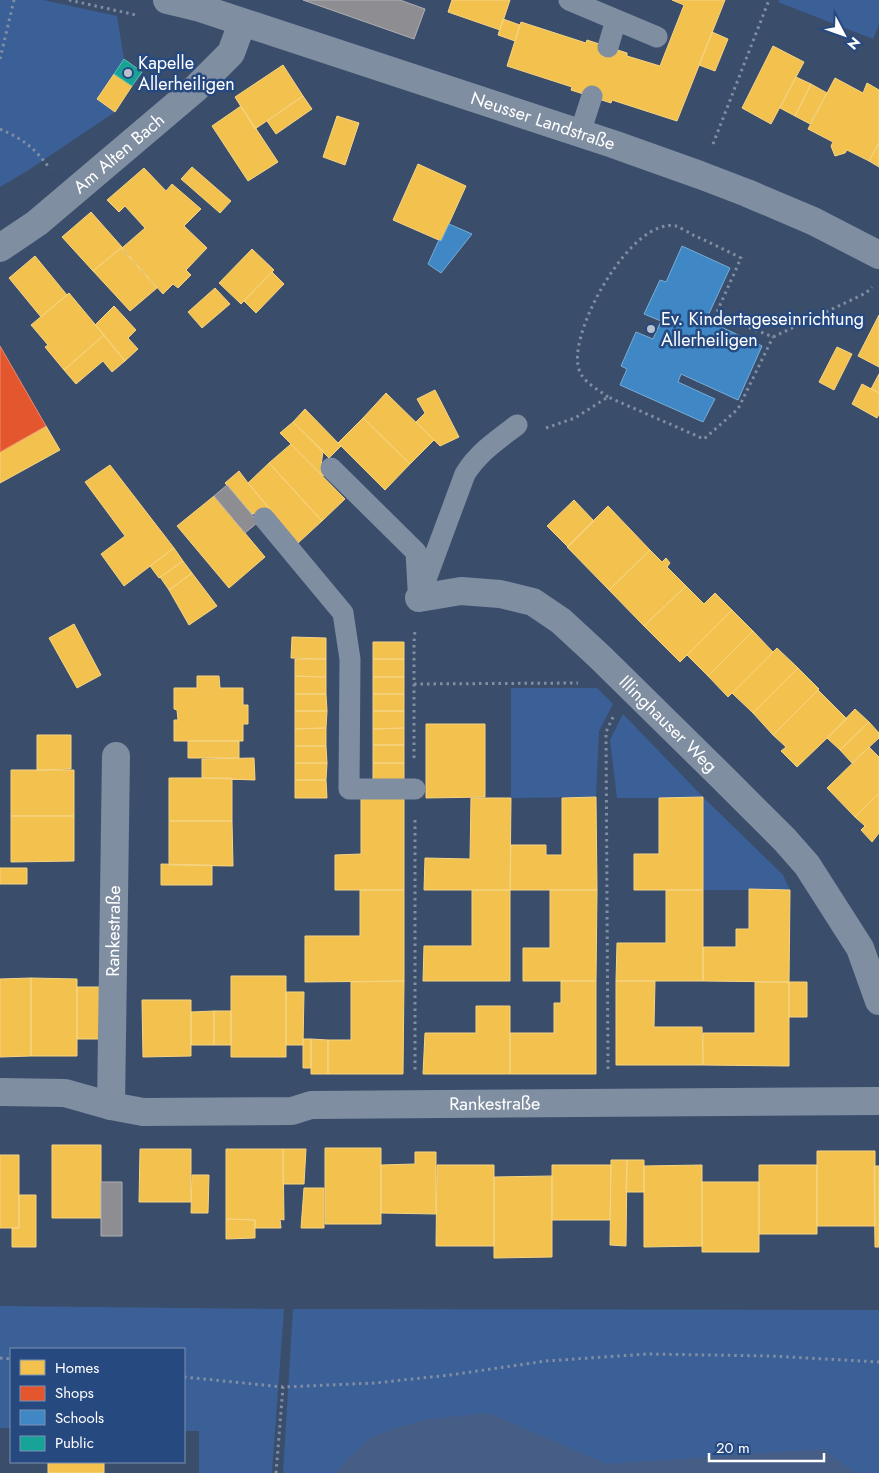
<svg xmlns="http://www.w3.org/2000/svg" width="879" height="1473" viewBox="0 0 879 1473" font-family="Jost,sans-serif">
	<rect width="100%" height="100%" fill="#3a4e6c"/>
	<path fill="#3b5f97" d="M0,0H43L117,16L124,59L97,99L115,112L27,171L0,187Z
		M779,0H879V24L873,39L778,2Z
		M511,688H597L613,704L599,731L596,797L511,798Z
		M623,714L703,797L783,875L790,890H703V798H617L610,740Z
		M0,1306L284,1309L272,1473H199V1431H184V1349H11V1428H0Z
		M293,1309L879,1310V1473H283Z"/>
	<path fill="#465e85" d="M489,1413L607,1464L823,1449L856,1473H336L346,1460L371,1437L399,1427L430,1419Z"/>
	<path fill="#f2c14e" stroke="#f6d483" d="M452,0H510L500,30L448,12Z
		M672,0H725L677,121L612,100L611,103L571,90L572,87L507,66L521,22L586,43L587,40L627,53V56L660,66L684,5Z
		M503,19L520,25L515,41L498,35Z
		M712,32L728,39L715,71L699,65Z
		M773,46L804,62L771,124L742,108Z
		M283,65L303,96L255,129L235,97Z
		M114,74L132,86L115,112L97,99Z
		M796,77L811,84L795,116L780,108Z
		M835,78L863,93L867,83L879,90V143L869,161L847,150L845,153L835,156L831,146L833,142L808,129Z
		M811,84L827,93L810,124L795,116Z
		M303,96L312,109L276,134L267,121Z
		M241,106L278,162L248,181L212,126Z
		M337,116L359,123L345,165L323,157Z
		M879,143V167L869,161Z
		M418,164L466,186L441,241L393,220Z
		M192,167L231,201L220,213L181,179Z
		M144,168L166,191L172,184L201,209L184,226L207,248L186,270L191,275L178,288L173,284L163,294L122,248L145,228L125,206L119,212L107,200Z
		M91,212L122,247L93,271L62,237Z
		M121,248L157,288L130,311L93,271Z
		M252,249L274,270L241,304L219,283Z
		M35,256L67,295L41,317L9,278Z
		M272,272L284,284L256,313L244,301Z
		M215,288L230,304L202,328L188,312Z
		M69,293L104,335L64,370L45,347L48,345L31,325Z
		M114,306L136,330L128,338L138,349L125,361L95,325Z
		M879,315V367L858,356Z
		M104,335L125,361L112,372L103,361L76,384L64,370Z
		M837,347L852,354L834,390L819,382Z
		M879,374V393L871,389Z
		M862,384L879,393V414L877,418L852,404Z
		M435,390L459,437L440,446L416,422L425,413L417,399Z
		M386,393L434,440L410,464L363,418Z
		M305,409L341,446L329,458L293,422Z
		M363,418L410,464L385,490L338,443Z
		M293,422L323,451L321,466L327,473L323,476L280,433Z
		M46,426L60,450L0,483V452Z
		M291,444L345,499L322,521L269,463Z
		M269,463L322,521L298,543L248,483Z
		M110,465L174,548L124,586L101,554L125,536L85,482Z
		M239,471L248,483L277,518L267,514H252L225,483Z
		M214,496L265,557L229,588L177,526Z
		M574,500L594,521L568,547L547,526Z
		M608,506L650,550L609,590L567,547Z
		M174,548L183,561L159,578L150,566Z
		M650,550L662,562L666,558L670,563L667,567L686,586L644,626L609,590Z
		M183,561L192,573L169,590L160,577Z
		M192,573L217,606L189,625L169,590Z
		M686,586L704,604L715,593L732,610L680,662L644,626Z
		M732,610L753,631L708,676L687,655Z
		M74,624L101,675L77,688L49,638Z
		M753,631L773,652L728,697L708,676Z
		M292,637L326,638V659L291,658Z
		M373,642H404V659H373Z
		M777,648L798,668L753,713L732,693Z
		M295,659H326V677L295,676Z
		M373,659H404V677H373Z
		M798,668L819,689L773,735L753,713Z
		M197,676H219L220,688H243V705H248V724H243V741H174V720H178L177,710L174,709V688H197Z
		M295,676L326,677V694H295Z
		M373,677H404V694H373Z
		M818,690L847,719L797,767L781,751L786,747L773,735Z
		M295,694H326L327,711H295Z
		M373,694H404V711H373Z
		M855,709L869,722L840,750L827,738Z
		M295,711H327L326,728L295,729Z
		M373,711H404V728L373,729Z
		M869,722L879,733V738L852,763L840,750Z
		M426,724H485V797L426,798Z
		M326,728V746H295V729Z
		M404,728V745H373V729Z
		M37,735H71V769L37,770Z
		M188,741H239V758H188Z
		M373,745H404V763H373Z
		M295,746H326L327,763H295Z
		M869,747L879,757V793L855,817L827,788Z
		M254,758L255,780L202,778V759Z
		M295,763H327L326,780H295Z
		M373,763H404V780L373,781Z
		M11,770H74V816H11Z
		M169,778H232V821H169Z
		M295,780H326L327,798H295Z
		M879,793V833L872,842L861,830L865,826L855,817Z
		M596,797L597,890H510L511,845H546V855H562V798Z
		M703,797V890H634V854H659V798Z
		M361,798H404V890H335V855L361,854Z
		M471,798H511L510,890H424L425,858L470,859Z
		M11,816H74V861L11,862Z
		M169,821H232L233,866L169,865Z
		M161,864L212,865V885H161Z
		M0,868H27V884H0Z
		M749,889L790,890L789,982L703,981V947H736V929H749Z
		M360,890H404V981L305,982V936H360Z
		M472,890H510V981H423L424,946H472Z
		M550,890H597L596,981H523V948H550Z
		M666,890H703V981H616L617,943H666Z
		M231,976H286V1057H231Z
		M31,978L77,979V1056H31Z
		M31,978V1056L0,1057V979Z
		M404,981L403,1074H328V1040H351V982Z
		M561,981H596V1074H510V1033H554V1003H561Z
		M616,981H655L654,1027H702L703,1065H616Z
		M755,982H789V1066L703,1065V1033H755Z
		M789,982H807V1017H789Z
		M77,987H100V1039H77Z
		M286,992H304L303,1045H286Z
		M142,1000H191V1056L143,1057Z
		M476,1006H510V1074H423L425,1033H476Z
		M214,1011V1045H191V1012Z
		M214,1011H231V1045H214Z
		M303,1039H311V1068H303Z
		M311,1039L328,1040V1074H311Z
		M52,1145H101V1218H52Z
		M325,1148H381V1224H325Z
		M140,1149H191V1202H139Z
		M226,1149H283L284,1220L280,1219L281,1228H255V1220L226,1219Z
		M283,1149H306L304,1184H283Z
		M817,1151H875V1226H817Z
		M415,1152H436V1214L381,1213V1165L415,1164Z
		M0,1155H19V1228H0Z
		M611,1160H627L626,1246L610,1245Z
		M627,1160H644V1192H626Z
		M437,1165H494V1246H436Z
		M552,1165H611L610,1220H552Z
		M702,1165V1246L644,1247V1166Z
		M759,1165H817V1234H759Z
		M874,1166H879V1247H875Z
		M192,1175H209L208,1213H191Z
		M552,1176V1257L494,1258V1177Z
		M702,1182H759V1252H702Z
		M304,1188H324V1228H301Z
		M19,1195H36V1247H12V1228H19Z
		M226,1219L255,1220V1238L226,1239Z
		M48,1462H104V1473H48Z"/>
	<path fill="#e4572e" stroke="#ec896d" d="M0,346L46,426L0,452Z"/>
	<path fill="#3f88c5" stroke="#79acd6" d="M449,224L472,234L441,273L428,264L439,240L441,241Z
		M682,246L730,268L706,320L762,346L738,400L681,374L678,382L715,399L703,422L620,385L627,369L621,366L636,332L653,339L661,321L644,314L660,280L666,282Z"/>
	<path fill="#17a398" stroke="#5dbfb7" d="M124,59L142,72L132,86L114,74Z"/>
	<path fill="#8d8d92" stroke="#afafb3" d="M303,0H400L425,9L414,39Z
		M227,485L258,522L245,533L214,496Z
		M101,1182H122V1236H101Z"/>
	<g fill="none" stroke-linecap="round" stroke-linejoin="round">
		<path stroke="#808ea2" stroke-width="3" stroke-dasharray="2.5 4" stroke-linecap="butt" d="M69,0L136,15
			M0,59L14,0
			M0,129C23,139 35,148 50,169
			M713,144L769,0
			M712,323L716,314L773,337L866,293L872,287
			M608,397C596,388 580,381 578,365C571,327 632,217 676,226C681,228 688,232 693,235C709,242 725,250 741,258L716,314
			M546,428L575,418L608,397L704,439L738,409L773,337
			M414,684L578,683
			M414,758V643L415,630
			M415,820V1071
			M608,1069L606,732L613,717
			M0,1358L11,1359
			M184,1377L283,1387L375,1383L450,1375L546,1361L647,1354L771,1356L879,1362
			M276,1473L283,1387"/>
		<path stroke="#808ea2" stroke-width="21" d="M569,0L657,37
			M608,47L616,20
			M580,133L592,96
			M331,468L416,552L418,588
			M264,518L343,613L350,659L349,789H415
			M419,598L465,474C478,453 497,440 517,425"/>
		<g stroke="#808ea2" stroke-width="28">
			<path id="s1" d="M167,0L200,8L613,144L700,175L747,193L813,221L879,255"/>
			<path id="s2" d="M0,248L37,223L195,89L231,53L242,23"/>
			<path id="s3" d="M419,598L461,591L500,594L533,602L561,621L600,657L725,780L785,840L807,865L860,948L879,1001"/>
			<path id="s4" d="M0,1092L65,1093L111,1106L143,1112L292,1111L311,1105L879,1101"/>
			<path id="s5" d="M111,1106L116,756"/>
		</g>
	</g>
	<g fill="#bac1cc" stroke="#264980" stroke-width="2">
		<circle cx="128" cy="73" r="5"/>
		<circle cx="651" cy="329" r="5"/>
	</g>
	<g text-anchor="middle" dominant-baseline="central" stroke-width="5" stroke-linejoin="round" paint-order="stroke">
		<g font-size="18" fill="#fff" stroke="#264980" text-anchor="start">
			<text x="138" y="63">Kapelle<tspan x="138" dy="21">Allerheiligen</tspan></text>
			<text x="661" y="319">Ev. Kindertageseinrichtung<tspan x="661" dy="21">Allerheiligen</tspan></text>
		</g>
		<g font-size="18" fill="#fff" stroke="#264980">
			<text stroke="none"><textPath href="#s1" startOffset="395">Neusser Landstraße</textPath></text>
			<text stroke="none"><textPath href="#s2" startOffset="152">Am Alten Bach</textPath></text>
			<text stroke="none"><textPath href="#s3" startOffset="298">Illinghauser Weg</textPath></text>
			<text stroke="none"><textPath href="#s5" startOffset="175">Rankestraße</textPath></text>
			<text stroke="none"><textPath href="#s4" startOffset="498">Rankestraße</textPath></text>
		</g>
	</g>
	<rect x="10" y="1348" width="175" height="115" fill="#264980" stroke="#7d92b3"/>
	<rect x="20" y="1360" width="25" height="15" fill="#f2c14e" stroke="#7d92b3"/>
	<text x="55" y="1373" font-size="15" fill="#ffffff">Homes</text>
	<rect x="20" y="1386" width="25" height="15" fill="#e4572e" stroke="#7d92b3"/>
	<text x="55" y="1398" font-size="15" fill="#ffffff">Shops</text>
	<rect x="20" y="1410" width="25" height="15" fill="#3f88c5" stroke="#7d92b3"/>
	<text x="55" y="1423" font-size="15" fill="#ffffff">Schools</text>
	<rect x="20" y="1436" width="25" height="15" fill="#17a398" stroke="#7d92b3"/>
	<text x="55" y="1448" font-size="15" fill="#ffffff">Public</text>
	<g transform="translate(844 35) rotate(131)" stroke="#264980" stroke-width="4" paint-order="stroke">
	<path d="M0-4L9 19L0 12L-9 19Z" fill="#ffffff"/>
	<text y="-8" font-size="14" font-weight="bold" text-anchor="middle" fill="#ffffff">N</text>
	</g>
	<path d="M709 1453v8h115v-8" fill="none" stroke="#ffffff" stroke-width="2.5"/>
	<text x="716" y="1453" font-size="15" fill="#ffffff" stroke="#264980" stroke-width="4" paint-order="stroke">20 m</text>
</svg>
